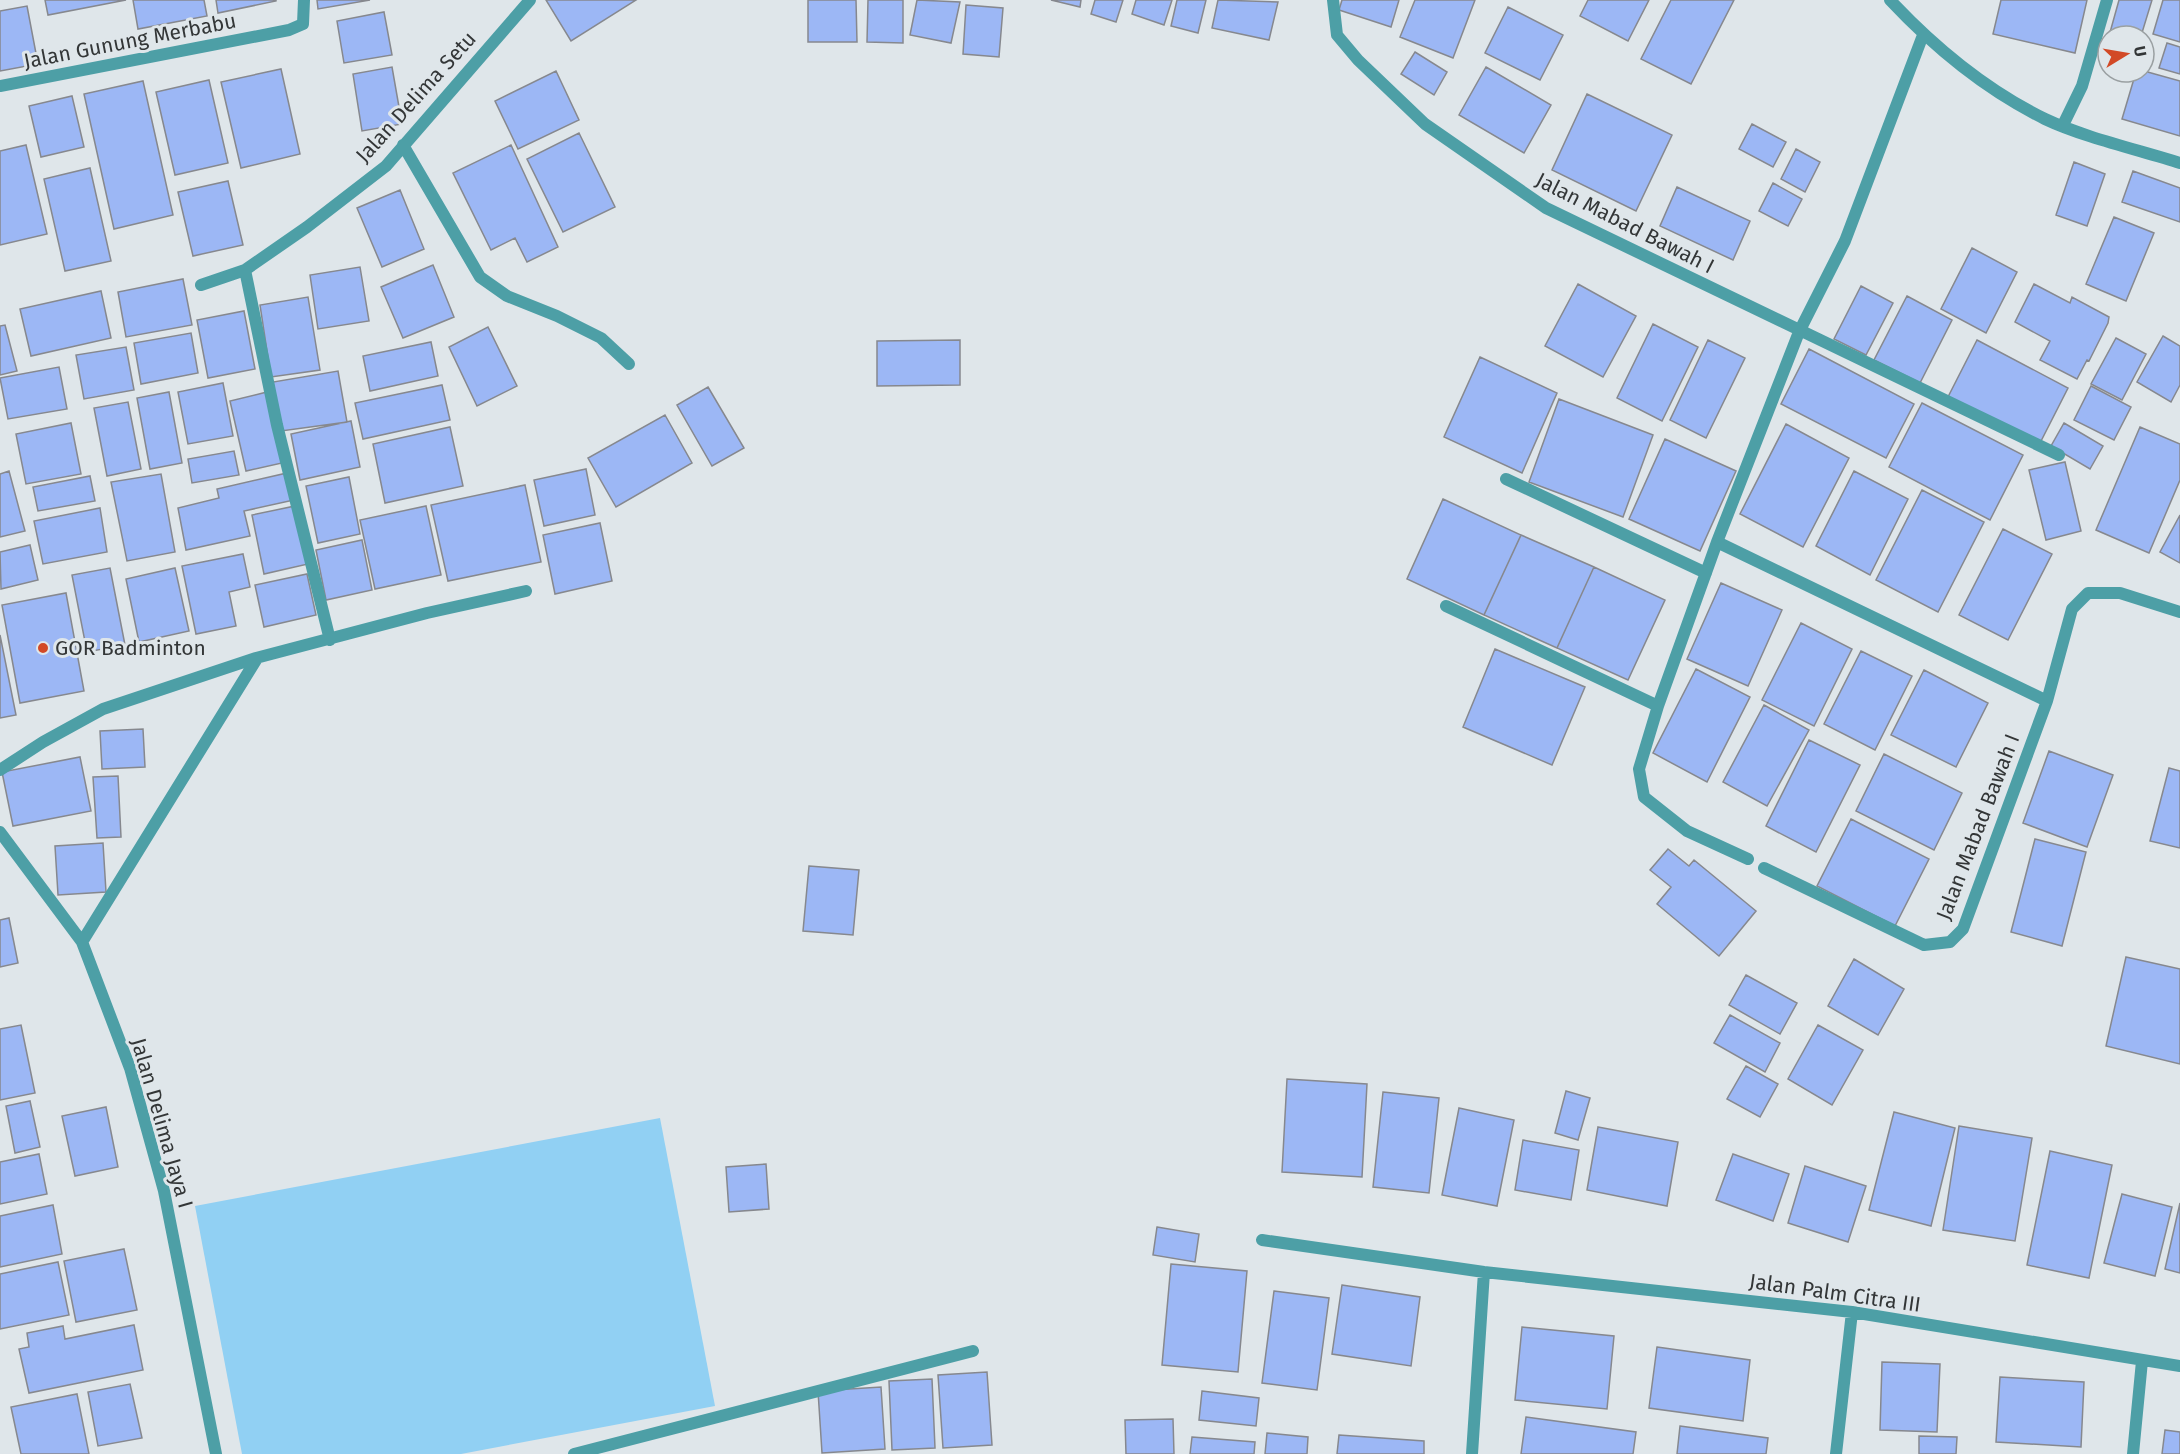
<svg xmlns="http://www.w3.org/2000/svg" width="2180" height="1454" viewBox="0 0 2180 1454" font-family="'Fira Sans',sans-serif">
	<rect width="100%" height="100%" fill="#dfe6ea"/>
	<path fill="#91d0f3" d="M660,1118L715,1406L461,1454H242L195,1206Z"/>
	<path fill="#9cb7f5" stroke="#86888e" stroke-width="1.5" d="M45,0H126L48,15Z
		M133,0H204L207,16L138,29Z
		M216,0H276V1L218,13Z
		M317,0H370L318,9Z
		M546,0H636L571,41Z
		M808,0H856L857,42H808Z
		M868,0H903V43L867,42Z
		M917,0L960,2L951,43L910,35Z
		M1051,0H1081L1080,7Z
		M1095,0H1123L1116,22L1091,14Z
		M1136,0H1172L1164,25L1132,14Z
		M1177,0H1206L1198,33L1171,26Z
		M1218,0L1278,2L1269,40L1212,28Z
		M1342,0H1399L1391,27L1339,10Z
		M1415,0H1475L1453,58L1400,37Z
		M1588,0H1649L1628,41L1580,16Z
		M1671,0H1734L1691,84L1641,59Z
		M2001,0H2087L2075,53L1993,34Z
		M2119,0H2152L2141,36H2109Z
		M2163,0H2180V42L2153,34Z
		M966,5L1003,8L999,57L963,54Z
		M27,6L38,64L0,71V11Z
		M1508,7L1563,35L1540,80L1485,53Z
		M384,12L392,55L344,63L337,21Z
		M2167,43L2180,47V74L2159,68Z
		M1415,52L1447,72L1434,95L1401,74Z
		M392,67L402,124L362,131L353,74Z
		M1486,67L1551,105L1524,153L1459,115Z
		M281,69L300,154L241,168L221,82Z
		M556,71L579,120L518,149L495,101Z
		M2144,71L2180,81V136L2122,119L2136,72Z
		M209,80L228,163L175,175L156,92Z
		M143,81L173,215L114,229L84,94Z
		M1587,94L1672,135L1636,211L1552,170Z
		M72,96L84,147L41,157L29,106Z
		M1752,124L1786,142L1773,167L1739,149Z
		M579,133L615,207L563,232L527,159Z
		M26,145L47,234L0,245V151Z
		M511,145L558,247L527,262L515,238L491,250L453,173Z
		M1796,149L1820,162L1805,192L1781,179Z
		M2074,162L2105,174L2087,226L2056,215Z
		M90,168L111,261L65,271L44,179Z
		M2133,171L2180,188V222L2122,202Z
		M228,181L243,245L193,256L178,192Z
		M1773,183L1802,199L1788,226L1759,211Z
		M1677,187L1750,221L1733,260L1660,226Z
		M400,190L424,249L382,267L357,208Z
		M2114,217L2154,233L2126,301L2086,284Z
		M1972,248L2017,272L1986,333L1941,309Z
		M433,265L454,317L403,338L381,287Z
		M360,267L369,321L318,329L310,275Z
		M183,279L192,325L126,337L118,292Z
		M1578,284L1636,316L1603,377L1545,346Z
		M2034,284L2070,303L2072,297L2109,317L2108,323L2089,361L2087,360L2077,379L2040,360L2050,341L2015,322Z
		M1861,286L1893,303L1866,355L1834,339Z
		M101,291L111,338L31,356L20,309Z
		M1907,296L1952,320L1920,383L1874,360Z
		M308,297L320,370L271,377L260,305Z
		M244,311L255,369L208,378L197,320Z
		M1653,324L1698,347L1662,421L1617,398Z
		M5,325L17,371L0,375V326Z
		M488,327L517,386L477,406L449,347Z
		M191,333L198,373L141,384L134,343Z
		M2163,336L2180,346V385L2171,402L2137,382Z
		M2116,338L2146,354L2122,400L2091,384Z
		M960,340V385L877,386V341Z
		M1708,340L1745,358L1706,438L1670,420Z
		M1977,340L2068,388L2039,445L1948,397Z
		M431,342L438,376L370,391L363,356Z
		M126,347L134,390L84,399L76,355Z
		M1809,349L1914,404L1886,458L1781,404Z
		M1480,357L1557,393L1522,473L1444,437Z
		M59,367L67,409L8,419L0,378Z
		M338,371L347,422L281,431L273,382Z
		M223,383L233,436L188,444L178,392Z
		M442,385L450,420L363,439L355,403Z
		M2091,386L2131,407L2114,440L2074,420Z
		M708,387L744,448L712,466L677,405Z
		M169,392L182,463L150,469L137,398Z
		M267,392L282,463L246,471L230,401Z
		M1559,399L1653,435L1623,517L1529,482Z
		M128,402L141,469L107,476L94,408Z
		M1922,403L2023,455L1990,520L1889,467Z
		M665,415L692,463L616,507L588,458Z
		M351,421L360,467L300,480L291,434Z
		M71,423L81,474L26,484L16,434Z
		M2064,423L2103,446L2090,469L2051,446Z
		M1786,424L1849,458L1803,547L1740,514Z
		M450,427L463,486L385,503L373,444Z
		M2140,427L2180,444V480L2149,553L2096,530Z
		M1665,439L1736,471L1700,551L1629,519Z
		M234,451L239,475L192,483L188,459Z
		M2065,462L2081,531L2046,540L2029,470Z
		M586,469L595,515L544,526L534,480Z
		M9,471L25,531L0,537V474Z
		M1854,471L1908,499L1870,575L1816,546Z
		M287,473L294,500L244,511L250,536L186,550L178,508L219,498L217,489Z
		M161,474L175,552L127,561L111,482Z
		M90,476L95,501L38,511L33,487Z
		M349,477L360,534L318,543L306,486Z
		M525,485L541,562L448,581L431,505Z
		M1922,490L1984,522L1938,612L1876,580Z
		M1443,499L1521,535L1484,615L1407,579Z
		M295,506L308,564L264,574L252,515Z
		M426,506L441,575L375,589L360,520Z
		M100,508L107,552L43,564L34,521Z
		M2180,515V563L2160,552Z
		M600,523L612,581L555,594L543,535Z
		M2003,529L2052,554L2008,640L1959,615Z
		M1521,535L1594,567L1557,648L1484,615Z
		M362,540L372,590L326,600L316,550Z
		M30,545L38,580L1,589L0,552Z
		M243,554L250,587L229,592L236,626L196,634L182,566Z
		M1594,567L1665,600L1628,680L1557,648Z
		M110,568L125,645L87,652L72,575Z
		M175,568L189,631L139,642L126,579Z
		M307,574L316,615L264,627L255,585Z
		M1721,583L1782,610L1748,686L1687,659Z
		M66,593L84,691L20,703L2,605Z
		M1801,623L1852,649L1814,726L1762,700Z
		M0,635L16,715L0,718Z
		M1495,649L1585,687L1552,765L1463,727Z
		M1861,651L1912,676L1875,750L1824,724Z
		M1696,669L1750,697L1707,782L1653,753Z
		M1924,670L1988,703L1956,767L1891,735Z
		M1764,705L1809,730L1767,806L1723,782Z
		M143,729L145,767L102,769L100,731Z
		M1809,740L1860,765L1816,852L1766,826Z
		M2049,751L2113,775L2087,847L2023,823Z
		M1884,754L1962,793L1934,850L1856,811Z
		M80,757L91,811L13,826L2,772Z
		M2169,768L2180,771V848L2150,841Z
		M118,776L121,837L97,838L93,777Z
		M1851,819L1929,859L1895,926L1817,886Z
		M2035,839L2086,852L2062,946L2011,932Z
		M103,843L106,892L58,895L55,846Z
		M1668,849L1689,866L1694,860L1756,911L1719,956L1657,904L1671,887L1650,870Z
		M809,866L859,870L853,935L803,931Z
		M9,918L18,963L0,967V920Z
		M2126,957L2180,969V1064L2106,1046Z
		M1854,959L1904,989L1878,1035L1828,1006Z
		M1746,975L1797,1003L1780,1034L1729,1005Z
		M1730,1015L1780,1043L1765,1072L1714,1043Z
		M21,1025L35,1093L0,1100V1029Z
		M1818,1025L1863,1050L1832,1105L1788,1079Z
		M1746,1066L1778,1084L1760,1117L1727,1099Z
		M1287,1079L1367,1084L1362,1177L1282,1172Z
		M1566,1091L1590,1098L1578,1140L1555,1133Z
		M1383,1092L1439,1098L1429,1193L1373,1187Z
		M30,1101L40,1147L15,1153L6,1106Z
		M106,1107L118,1167L75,1176L62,1116Z
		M1459,1108L1514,1120L1497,1206L1442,1195Z
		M1894,1112L1955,1128L1931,1226L1869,1210Z
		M1959,1126L2032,1138L2015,1241L1943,1230Z
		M1598,1127L1678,1142L1667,1206L1587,1190Z
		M1523,1140L1579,1150L1571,1200L1515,1190Z
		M2050,1151L2112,1165L2089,1278L2027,1265Z
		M39,1154L47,1194L0,1204V1162Z
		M1733,1154L1789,1174L1773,1221L1716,1200Z
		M766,1164L769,1209L729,1212L726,1167Z
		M1805,1166L1866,1186L1848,1242L1788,1223Z
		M2122,1194L2172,1207L2155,1276L2104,1263Z
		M2180,1203V1273L2165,1269Z
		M53,1205L62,1254L0,1267V1216Z
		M1157,1227L1199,1234L1195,1262L1153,1255Z
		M124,1249L137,1310L76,1322L64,1261Z
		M58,1262L69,1315L0,1329V1274Z
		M1171,1264L1247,1271L1238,1372L1162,1365Z
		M1342,1285L1420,1297L1411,1366L1332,1354Z
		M1274,1291L1329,1298L1317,1390L1262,1383Z
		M134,1325L143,1370L29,1393L19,1349L29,1347L27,1333L63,1326L65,1339Z
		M1522,1327L1614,1336L1607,1409L1515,1400Z
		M1657,1347L1750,1360L1743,1421L1649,1408Z
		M1882,1362L1940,1364L1937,1432L1880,1430Z
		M987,1372L992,1445L943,1448L938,1375Z
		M2000,1377L2084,1382L2081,1447L1996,1442Z
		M932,1379L935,1448L892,1450L889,1381Z
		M130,1384L142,1438L98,1446L88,1392Z
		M881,1387L885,1449L822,1453L818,1391Z
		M1202,1391L1259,1398L1256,1426L1199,1420Z
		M77,1394L89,1454H21L11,1407Z
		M1526,1417L1636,1432L1633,1454H1521Z
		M1173,1419L1174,1454H1126L1125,1420Z
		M1680,1426L1768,1438L1766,1454H1677Z
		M2165,1430L2180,1432V1454H2162Z
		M1267,1433L1308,1437L1307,1454H1265Z
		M1339,1435L1424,1441V1454H1337Z
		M1919,1436L1957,1437L1956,1454H1919Z
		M1192,1437L1255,1442L1254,1454H1190Z"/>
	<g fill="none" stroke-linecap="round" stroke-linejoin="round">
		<path stroke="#4d9fa6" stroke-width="12" d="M1333,0L1337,35L1358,60L1425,124L1546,208L2059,455
			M1890,0C1934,47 1986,90 2045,119C2083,137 2139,150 2180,163
			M1923,35L1845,241L1799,332L1717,542L2047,701L2072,609L2088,593H2120L2180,612
			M0,86L289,30L303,24L304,0
			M2063,125L2082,86L2107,0
			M403,145L480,277L507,296L557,316L601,338L629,364
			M245,270L277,425L330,640
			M201,285L245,270L307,227L386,166L530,0
			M1506,479L1706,573
			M1717,542L1658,706L1639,769L1644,797L1687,831L1748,859
			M1446,606L1658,706
			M0,770L43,742L103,709L256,658L427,613L526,591
			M0,832L82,942L130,1068L164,1191L216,1454
			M1764,868L1924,945L1950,942L1963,929L2047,701
			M82,942L256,660
			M1262,1240L1484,1272L1852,1312L2180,1366
			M574,1454L973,1351
			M1472,1454L1484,1272
			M1836,1454L1852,1312
			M2133,1454L2142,1361"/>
	</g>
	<circle fill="#d24926" stroke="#dfe6ea" stroke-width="2" cx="43" cy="648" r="6"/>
	<g text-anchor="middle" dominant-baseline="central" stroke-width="6" stroke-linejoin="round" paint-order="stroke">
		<g font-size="21" fill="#333637" stroke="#dfe6ea">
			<text transform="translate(130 41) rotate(-11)">Jalan Gunung Merbabu</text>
			<text transform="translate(416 97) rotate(-48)">Jalan Delima Setu</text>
			<text transform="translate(1625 223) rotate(27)">Jalan Mabad Bawah I</text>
			<text transform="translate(1978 827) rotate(-69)">Jalan Mabad Bawah I</text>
			<text transform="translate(162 1123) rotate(74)">Jalan Delima Jaya I</text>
			<text transform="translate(1835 1293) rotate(8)">Jalan Palm Citra III</text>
		</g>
		<g font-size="21" fill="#333637" stroke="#dfe6ea" text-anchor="start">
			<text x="55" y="648">GOR Badminton</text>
		</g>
	</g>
	<g transform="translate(2126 54) rotate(79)"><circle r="28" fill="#dfe6ea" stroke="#9aa0a2" stroke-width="1.5"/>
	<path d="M0-4.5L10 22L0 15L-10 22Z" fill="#d24926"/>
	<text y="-9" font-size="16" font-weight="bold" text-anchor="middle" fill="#333637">U</text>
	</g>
</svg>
